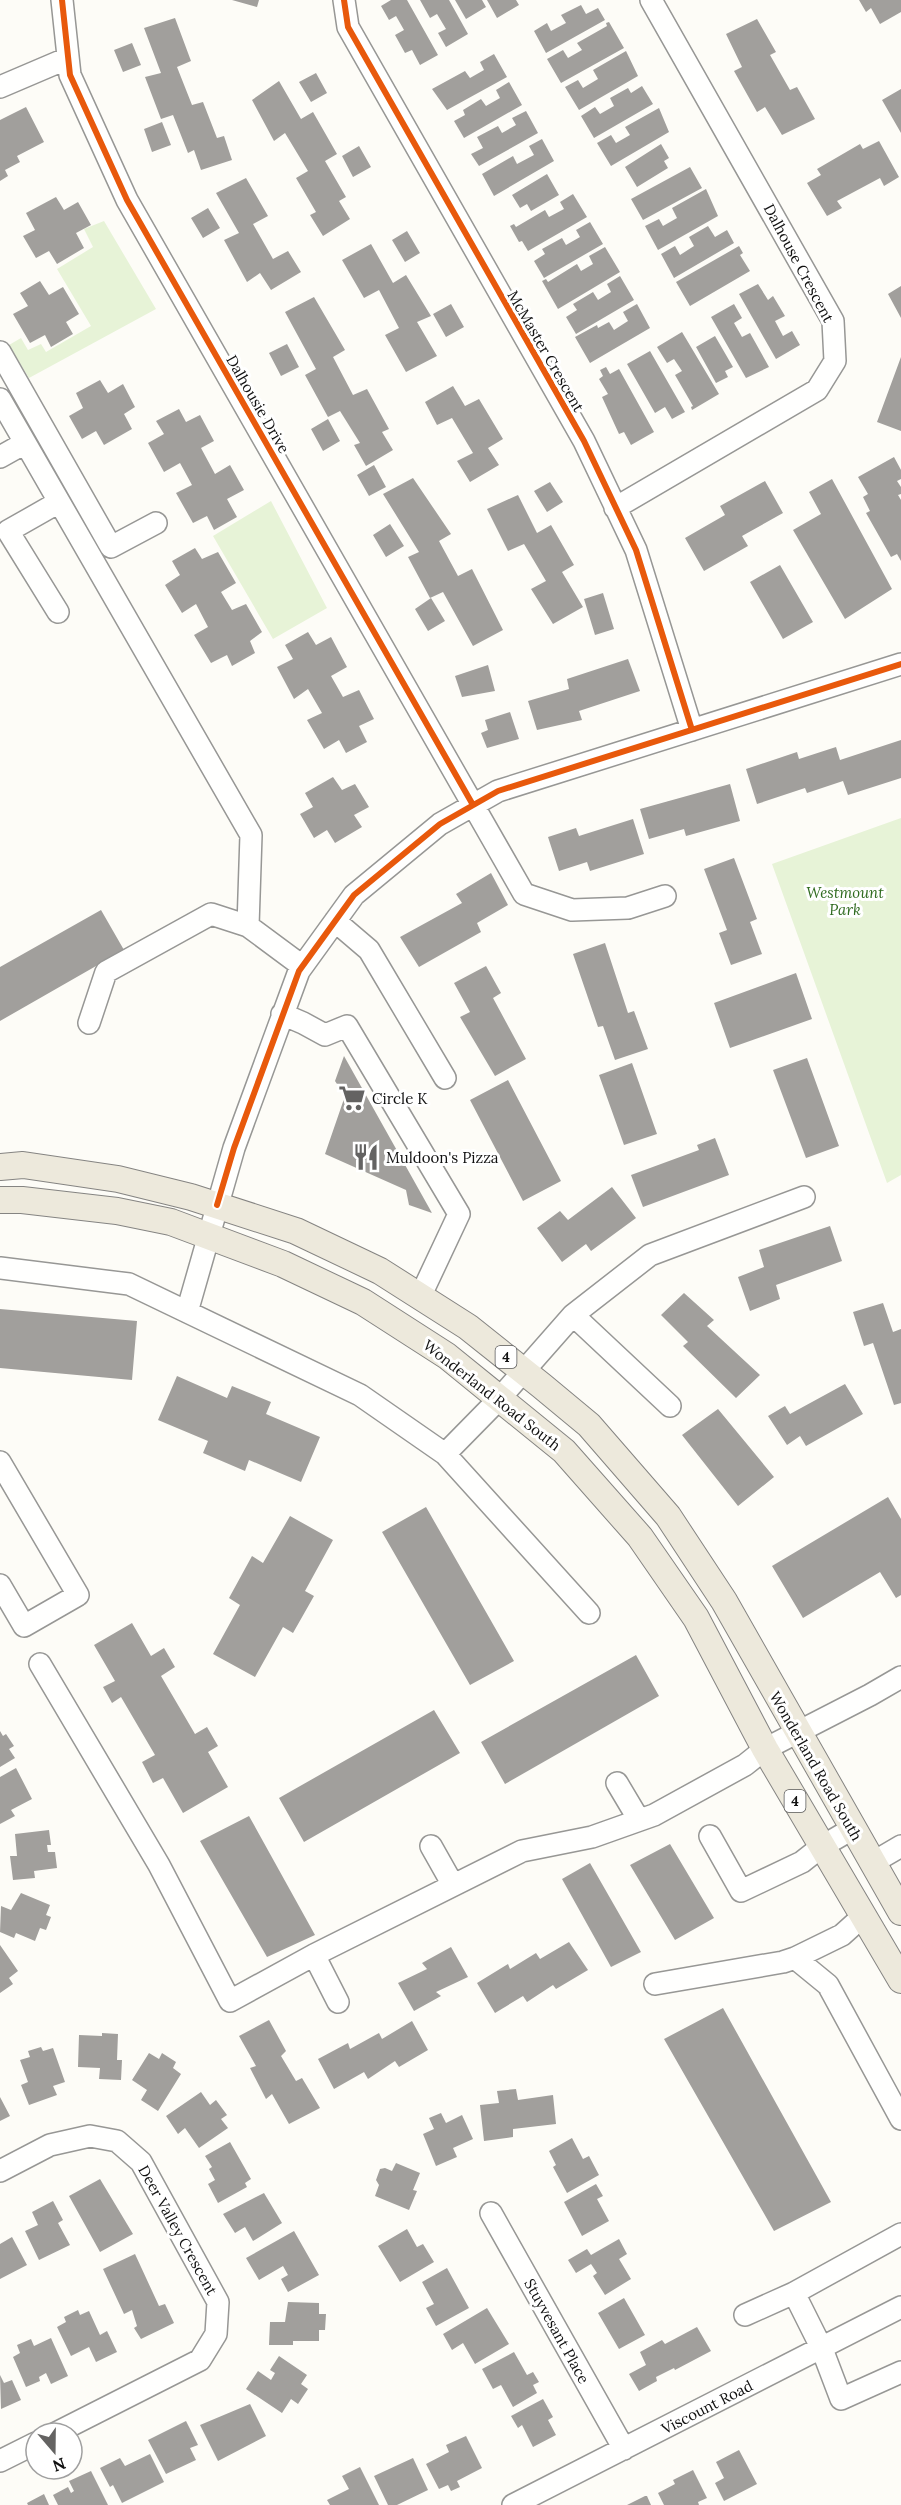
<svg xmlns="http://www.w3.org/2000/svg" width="901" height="2505" viewBox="0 0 901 2505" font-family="Lora,serif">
	<rect width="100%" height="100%" fill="#fdfcf7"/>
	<path fill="#e7f3d7" d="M104,221L156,309L29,378L9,345L21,338L28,350L41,344L46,352L91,326L57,269L93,247L84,229Z
		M271,501L327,608L273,639L213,536Z
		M901,818V1175L887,1183L772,864Z"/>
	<path fill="#a19f9c" d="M232,0H259L257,7Z
		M391,0H407L438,55L420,65L412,50L405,53L395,35L404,30L396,16L389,20L381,6Z
		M420,0H449L468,34L446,47L438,33L446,29L437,14L430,18Z
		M455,0H482L486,7L466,19Z
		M487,0H516L519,5L497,18Z
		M859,0H901V12L880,24L871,8L866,12Z
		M581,5L586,14L598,8L605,20L546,53L534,31L547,23L551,31L566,23L561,15Z
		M175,18L191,61L177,67L192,105L203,102L217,138L224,136L232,160L201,170L194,150L188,153L173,115L161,119L145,77L161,73L144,28Z
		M757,19L776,52L770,55L790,90L797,87L815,119L782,135L765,107L757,112L734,71L742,67L726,34Z
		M609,22L624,48L561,83L547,59L563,50L568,58L582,50L577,43L607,26L606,23Z
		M132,43L141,65L123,72L114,50Z
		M626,51L638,76L579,110L565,87L578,80L583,88L598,79L593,70Z
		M494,54L507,77L447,110L432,89L465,71L470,78L484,70L480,62Z
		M316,73L327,93L311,102L299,82Z
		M279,81L301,119L313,112L337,154L325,161L346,197L339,201L350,219L323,236L310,215L316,212L296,178L308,171L285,133L274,141L252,100Z
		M509,82L522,105L464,138L454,121L465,115L463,110L481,99L486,106L500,98L496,90Z
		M642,86L653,104L594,138L581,116L595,107L600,114L614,106L610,98L628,88L631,93Z
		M901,89V133L882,100Z
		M26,107L44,142L17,156L20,162L5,170L8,176L0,181V120Z
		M659,108L669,132L611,166L597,143L611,135L616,143L630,135L625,127Z
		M526,111L538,133L479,166L471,154L483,148L477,137L498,126L502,133L516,125L512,118Z
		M162,122L171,145L152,152L144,129Z
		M542,139L554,161L494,196L482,174L513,156L517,164L534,155L529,146Z
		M879,141L899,177L884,186L880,178L837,201L842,208L827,216L807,183L821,175L817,169L860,144L863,149Z
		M661,144L669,158L664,161L668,168L637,187L625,167Z
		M359,146L371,167L353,177L342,156Z
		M690,167L702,188L643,220L631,199Z
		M547,174L559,195L531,211L527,204L520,208L512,195Z
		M246,178L268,216L253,224L273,259L288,251L301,272L271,290L260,273L247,282L224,240L239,233L216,193Z
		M706,189L718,216L658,250L645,226L659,219L663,226L677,218L672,208Z
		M573,194L587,217L528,251L522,241L519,242L510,226L514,224L516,227L545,210L549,217L564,209L560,202Z
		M56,197L64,210L78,202L91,225L76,233L84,248L57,264L49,251L36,258L23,236L35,230L26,213Z
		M208,208L220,228L203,238L191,218Z
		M590,222L603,244L544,278L534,261L545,254L542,249L562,238L566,245L580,237L576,230Z
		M708,226L715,237L727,230L734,243L674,278L661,254L675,246L680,255L694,246L689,237Z
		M407,231L420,253L405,262L392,240Z
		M371,244L393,283L406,275L431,316L417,322L437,356L406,372L385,335L399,328L379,290L364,298L342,260Z
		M739,246L743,253L740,255L750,271L690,306L676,282Z
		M605,247L620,272L558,309L542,281L546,279L548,282L577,264L581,271L593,264L589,256Z
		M620,276L634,300L576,334L566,317L577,310L573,304L593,292L598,300L611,292L607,284Z
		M40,281L49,295L63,287L79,314L66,322L73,334L51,347L45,335L30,343L13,314L28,306L20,293Z
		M758,284L768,300L773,296L785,316L775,321L783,336L792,331L800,345L776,359L739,294Z
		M901,286V318L888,294Z
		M314,297L345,350L333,357L353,395L367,389L389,429L382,432L393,450L366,466L354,445L360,443L340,411L328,417L305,375L316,369L285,312Z
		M451,304L464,327L446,337L433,314Z
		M637,304L650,328L590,363L575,337L597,325L598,328L609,322L614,330L628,321L623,312Z
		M734,304L742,318L734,323L742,337L750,333L769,367L746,378L711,317Z
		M682,332L719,394L692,410L691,407L693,406L675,375L682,371L674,359L667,363L657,347Z
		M715,336L733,367L725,371L728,377L716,383L696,347Z
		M287,344L299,367L281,376L269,353Z
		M650,351L685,412L672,419L665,407L655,413L627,364Z
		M901,357V431L877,422Z
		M606,367L610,374L619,369L654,432L631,445L624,432L619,434L602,397L608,394L599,379L603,376L600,370Z
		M100,380L108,393L123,384L135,407L124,414L132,429L104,445L96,431L82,439L69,416L83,408L76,393Z
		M453,386L465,406L479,399L503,439L488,448L499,465L470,482L457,461L473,453L452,418L437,425L425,402Z
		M179,409L186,422L200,415L214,441L201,448L215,474L230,465L244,490L227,499L237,517L214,530L207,516L193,523L176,493L192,485L180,463L164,472L148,443L164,434L156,421Z
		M328,419L340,441L323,451L311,429Z
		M894,457L901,470V479L897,481L901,487V494L898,495L901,500V561L897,554L891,557L866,513L870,511L863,497L868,494L858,477Z
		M374,465L386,487L369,496L357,475Z
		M413,478L451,534L439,541L458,576L472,569L503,630L473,646L443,592L430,598L408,557L419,552L383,494Z
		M832,479L892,589L845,619L793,530L821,514L809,492Z
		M765,481L783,513L742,536L748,546L704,571L685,538L725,515L720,506Z
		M550,482L563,502L547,512L534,491Z
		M518,495L537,533L551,525L574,565L562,572L583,607L553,624L531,589L546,581L524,544L508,551L487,509Z
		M390,524L404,546L386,557L373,535Z
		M195,548L202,559L218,552L236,583L221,592L232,610L246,604L262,632L250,641L255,653L232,666L227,655L211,663L194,635L208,627L196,604L182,613L165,585L180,575L172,561Z
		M780,565L813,622L783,639L750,582Z
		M603,593L614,629L595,635L584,599Z
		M431,598L445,621L428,631L415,609Z
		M308,632L316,645L331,637L347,667L331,676L343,697L359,690L374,719L359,726L367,742L346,753L339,740L324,749L307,720L322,713L308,689L294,699L277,667L293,659L285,645Z
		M628,659L640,691L579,711L582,720L537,730L528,701L569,689L567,679Z
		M488,665L495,691L462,697L455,676Z
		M510,712L519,739L487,748L481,733L488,730L485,720Z
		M901,740V778L848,795L843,781L807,793L805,788L757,804L746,769L797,752L799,759L836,747L840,760Z
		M333,777L342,790L355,784L369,807L354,815L362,827L335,843L327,830L314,838L300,814L313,807L305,793Z
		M730,784L740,821L686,836L684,829L649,839L640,809Z
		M633,819L644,854L590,871L587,862L559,871L548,837L576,828L579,836Z
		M734,858L757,919L750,922L762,954L731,965L719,933L727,930L704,869Z
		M491,873L508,905L477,923L481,932L419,967L400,937L462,903L456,894Z
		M101,910L124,950L0,1021V967Z
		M605,943L628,1013L634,1011L648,1049L615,1060L603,1026L598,1027L573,954Z
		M486,966L501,993L493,998L526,1059L495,1076L460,1017L470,1012L454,983Z
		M796,973L812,1019L730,1048L714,1003Z
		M344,1056L432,1213L409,1205L406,1190L325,1154L345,1096L335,1081Z
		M807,1058L839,1146L806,1158L773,1070Z
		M632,1063L657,1134L624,1145L599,1075Z
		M508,1080L561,1181L523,1201L470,1100Z
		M715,1138L729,1175L643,1207L631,1175L699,1150L697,1145Z
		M612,1187L636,1218L591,1251L586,1244L562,1262L537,1228L560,1211L568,1220Z
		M830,1226L842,1261L776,1285L780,1299L750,1311L738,1277L764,1267L759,1250Z
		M684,1293L714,1320L707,1326L760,1375L736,1398L683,1346L688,1342L661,1315Z
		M883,1303L893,1332L901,1329V1403L894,1405L873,1343L864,1346L853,1312Z
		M0,1309L137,1321L132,1380L0,1368Z
		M177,1376L227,1398L232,1386L271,1402L266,1414L320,1437L301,1482L249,1460L245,1471L203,1453L208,1441L158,1420Z
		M845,1384L863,1414L806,1446L800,1436L787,1445L768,1416L785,1406L790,1414Z
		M718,1409L774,1477L738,1506L682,1435Z
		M888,1497L901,1519V1595L896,1598L880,1572L803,1618L772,1566Z
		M426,1507L514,1661L470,1685L382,1532Z
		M290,1516L333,1540L305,1591L314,1596L293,1633L283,1627L255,1677L213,1654L240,1605L229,1598L252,1556L263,1563Z
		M132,1623L151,1656L164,1648L175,1667L161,1676L195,1734L207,1727L218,1746L208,1752L228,1787L183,1813L163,1778L153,1783L142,1762L155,1755L121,1697L112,1703L103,1687L115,1681L94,1645Z
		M636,1655L659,1696L505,1784L481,1742Z
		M434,1710L460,1753L304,1842L279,1798Z
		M0,1731L3,1736L6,1734L14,1746L9,1749L15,1758L0,1767Z
		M16,1768L32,1799L11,1810L15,1816L0,1824V1777Z
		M249,1816L315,1935L267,1957L200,1841Z
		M49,1830L51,1845H47L48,1852H55L57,1868L34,1871L35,1878L13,1880L10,1856H17L15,1834Z
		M670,1844L714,1918L675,1940L630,1865Z
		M590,1863L641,1952L611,1967L562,1879Z
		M21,1893L50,1905L46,1915L51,1917L46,1930L40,1928L35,1941L16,1933L14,1938L0,1932L1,1906L11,1910Z
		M569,1942L588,1970L556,1989L553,1985L527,2002L523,1996L495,2013L477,1983L508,1964L510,1969L536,1953L540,1959Z
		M0,1945L18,1971L9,1978L13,1984L0,1993Z
		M451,1947L468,1977L436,1992L441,1996L414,2011L398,1983L427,1969L422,1963Z
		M723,2008L831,2202L774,2231L664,2039Z
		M269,2020L286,2051L281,2056L296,2081L302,2078L320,2108L289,2124L272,2094L266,2099L250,2068L256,2066L239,2036Z
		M412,2021L428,2050L399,2067L395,2061L368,2079L364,2072L334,2089L318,2059L348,2043L350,2049L379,2033L382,2039Z
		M102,2033L118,2034L117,2060H122L121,2080L99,2079L100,2068L78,2067L79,2035L102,2036Z
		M41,2047L43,2051L53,2048L65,2082L53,2086L57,2095L29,2105L21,2085L28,2082L20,2060L30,2057L28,2051Z
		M149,2053L159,2059L162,2053L176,2062L173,2068L181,2074L158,2111L141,2100L147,2090L132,2080Z
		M516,2089L518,2100L553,2095L556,2124L513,2129V2137L484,2141L480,2105L499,2103L497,2091Z
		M201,2092L210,2105L216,2100L227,2115L221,2119L228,2128L199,2148L185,2128L178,2134L166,2116Z
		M0,2097L10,2116L0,2121Z
		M441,2113L446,2123L462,2115L473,2139L453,2148L457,2157L436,2166L423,2134L434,2129L429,2118Z
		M572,2138L583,2159L589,2156L599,2175L567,2193L553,2167L556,2165L549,2151Z
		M230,2142L251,2179L245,2183L247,2187L218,2203L208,2184L215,2180L209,2169L212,2167L205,2156Z
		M396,2163L420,2173L413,2190L417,2191L409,2210L375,2196L379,2185L376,2180L380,2169L385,2168L392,2171Z
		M100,2179L133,2234L100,2252L69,2196Z
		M596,2184L603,2196L597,2199L609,2221L582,2236L564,2202Z
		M264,2193L282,2223L253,2241L245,2227L235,2233L223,2214Z
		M53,2201L63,2220L58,2223L70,2245L39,2260L25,2231L38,2225L32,2212Z
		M407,2229L417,2247L423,2244L434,2262L400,2282L378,2246Z
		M294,2231L319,2275L288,2292L281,2279L288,2275L283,2266L259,2280L246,2258Z
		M12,2237L27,2265L0,2279V2244Z
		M619,2239L627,2254L619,2259L631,2279L605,2295L593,2276L597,2273L591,2264L576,2273L568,2260L587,2249L591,2255Z
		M135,2254L159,2306L165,2304L174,2323L141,2339L134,2328L137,2326L132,2310L124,2314L103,2269Z
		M447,2268L469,2308L436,2326L426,2308L434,2304L422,2282Z
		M624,2298L645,2335L619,2349L598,2313Z
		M288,2302L319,2303V2314H326L325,2330H319V2341H293V2345H269L270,2322H285Z
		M487,2308L509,2344L475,2364L463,2343L452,2350L443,2334Z
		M78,2310L80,2315L89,2311L100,2335L107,2331L117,2352L96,2362L89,2347L71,2356L57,2327L66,2322L64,2317Z
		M697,2327L711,2351L675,2370L674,2368L656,2377L657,2381L639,2391L629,2374L646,2365L640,2352L662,2340L665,2344Z
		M51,2338L68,2376L51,2384L46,2373L39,2377L40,2381L26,2387L13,2357L20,2353L17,2345L31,2339L34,2346Z
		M514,2352L527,2375L533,2372L539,2382L533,2385L537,2393L513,2407L501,2385L493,2389L482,2369Z
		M279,2356L307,2375L301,2384L308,2389L298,2404L291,2399L282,2413L246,2389L258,2371L271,2380L275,2373L270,2370Z
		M0,2375L4,2383L12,2380L21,2400L1,2409Z
		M543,2399L553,2417L548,2420L556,2435L533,2447L522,2425L518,2428L511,2416Z
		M250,2404L266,2436L218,2461L200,2425Z
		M186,2421L198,2445L190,2448L196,2460L166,2474L148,2440Z
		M466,2436L482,2468L457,2481L460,2487L451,2491L448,2485L439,2489L426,2464L449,2452L446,2445Z
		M739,2450L757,2484L724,2501L715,2483L724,2478L716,2462Z
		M150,2454L164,2482L122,2503L113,2485L110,2487L100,2468L120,2458L125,2466Z
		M413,2458L428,2490L397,2505H388L374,2476Z
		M360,2467L379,2505H330L327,2500L349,2489L342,2476Z
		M693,2470L707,2498L698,2502L699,2505H664L658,2493L675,2484L673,2480Z
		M91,2471L108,2505H58L53,2495L68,2487L71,2493L74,2491L69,2481Z
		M44,2494L49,2505H28L27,2503Z
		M647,2496L651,2505H627L645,2496Z"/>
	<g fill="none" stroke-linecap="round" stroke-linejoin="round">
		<defs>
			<path id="minor" d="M62,0L70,75L127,200L524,894L572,910L628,908L665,896
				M344,0L348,27L584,441L636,550L692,730
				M0,87L68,58
				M0,352L111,547L156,523
				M0,399L251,835L248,926L302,966
				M0,457L25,443
				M615,508L817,390L835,361L833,321L651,0
				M58,612L8,531L59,502
				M335,921L369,950L445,1078
				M282,1014L303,1023L325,1035L347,1026L459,1214L420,1297
				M89,1023L106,972L211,914L248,926
				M0,1268L129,1284L360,1395L445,1454L589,1613
				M187,1312L234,1148L299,971L354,895L440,824L498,791L901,664
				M573,1315L670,1406
				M445,1454L500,1398L573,1315L650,1255L804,1197
				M0,1462L78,1595L24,1626L0,1585
				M40,1664L159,1865L230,2001L314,1955L522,1851L592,1837L654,1815L745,1765L765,1749L870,1695L901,1677
				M617,1783L639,1820
				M710,1836L741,1891L802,1862L821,1847L852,1829
				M431,1846L453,1885
				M872,1863L901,1846
				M314,1955L338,2002
				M795,1958L842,1935L862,1917
				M655,1984L783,1962L795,1958L828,1985L901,2119
				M0,2171L50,2145L90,2136L117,2141L141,2162L218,2302L216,2334L200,2360L56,2433
				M491,2213L624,2449
				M794,2293L901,2234
				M745,2315L794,2293L822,2349L841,2399L901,2372
				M0,2461L36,2443
				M513,2505L901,2307"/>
			<path id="major" d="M0,1167L23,1165L118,1179L191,1197L296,1231L380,1271L468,1327L542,1386L589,1425L668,1516L724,1601L901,1912
				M0,1200H22L117,1211L171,1222L283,1264L363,1302L447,1356L564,1451L640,1537L696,1618L765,1749L901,1980"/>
		</defs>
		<use href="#minor" stroke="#979795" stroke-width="24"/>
		<use href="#major" stroke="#858482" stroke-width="28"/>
		<use href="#minor" stroke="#fffffe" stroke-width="21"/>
		<use href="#major" stroke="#ede9dc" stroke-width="26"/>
		<defs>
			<path id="cycleway" d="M62,0L70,75L127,200L473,805
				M344,0L348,27L584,441L636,550L692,730
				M217,1205L234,1148L299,971L354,895L440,824L498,791L901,664"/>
		</defs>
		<use href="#cycleway" stroke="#fff" stroke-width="10"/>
		<use href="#cycleway" stroke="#e8590c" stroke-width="6"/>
	</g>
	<defs>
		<symbol id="supermarket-bare" viewBox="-9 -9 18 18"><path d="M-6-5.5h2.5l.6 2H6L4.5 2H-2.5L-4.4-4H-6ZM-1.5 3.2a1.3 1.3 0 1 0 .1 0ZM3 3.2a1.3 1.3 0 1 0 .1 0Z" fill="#646362" stroke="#fff" stroke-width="2.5" paint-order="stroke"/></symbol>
		<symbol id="restaurant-bare" viewBox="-9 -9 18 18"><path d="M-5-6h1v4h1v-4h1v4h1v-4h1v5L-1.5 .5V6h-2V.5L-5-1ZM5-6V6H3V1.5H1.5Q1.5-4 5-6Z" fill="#646362" stroke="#fff" stroke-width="2.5" paint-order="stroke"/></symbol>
	</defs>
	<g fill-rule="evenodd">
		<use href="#supermarket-bare" x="333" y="1079" width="38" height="38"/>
		<use href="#restaurant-bare" x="347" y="1138" width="38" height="38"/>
	</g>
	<g text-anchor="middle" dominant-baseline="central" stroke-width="6" stroke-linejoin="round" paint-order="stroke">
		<g fill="#fff" stroke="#585858" stroke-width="1.5">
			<rect x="495.5" y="1346" width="21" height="22" rx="4.5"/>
			<rect x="784.5" y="1790" width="21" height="22" rx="4.5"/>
		</g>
		<g font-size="14" font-weight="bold" fill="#111">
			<text x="506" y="1357">4</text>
			<text x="795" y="1801">4</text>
		</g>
		<g font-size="15" fill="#111" stroke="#fff">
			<text transform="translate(799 263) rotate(62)">Dalhouse Crescent</text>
			<text transform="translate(546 351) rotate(60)">McMaster Crescent</text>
			<text transform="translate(258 404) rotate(60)">Dalhousie Drive</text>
			<text transform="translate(492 1395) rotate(38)">Wonderland Road South</text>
			<text transform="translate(816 1766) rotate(60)">Wonderland Road South</text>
			<text transform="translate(178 2230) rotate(61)">Deer Valley Crescent</text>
			<text transform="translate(557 2331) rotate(61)">Stuyvesant Place</text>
			<text transform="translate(707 2407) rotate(-27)">Viscount Road</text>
		</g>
		<g font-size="15" font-style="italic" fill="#2f6b1f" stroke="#fff">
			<text x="845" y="892">Westmount<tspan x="845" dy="17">Park</tspan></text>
		</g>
		<g font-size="15" fill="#111" stroke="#fff" text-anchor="start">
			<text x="372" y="1098">Circle K</text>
			<text x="386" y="1157">Muldoon's Pizza</text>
		</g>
	</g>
	<g transform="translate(54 2451) rotate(160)"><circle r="28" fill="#ffffff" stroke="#a0a0a0" stroke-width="1.5"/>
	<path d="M0-4.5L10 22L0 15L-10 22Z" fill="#646362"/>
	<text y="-9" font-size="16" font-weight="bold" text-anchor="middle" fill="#111111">N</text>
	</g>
</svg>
